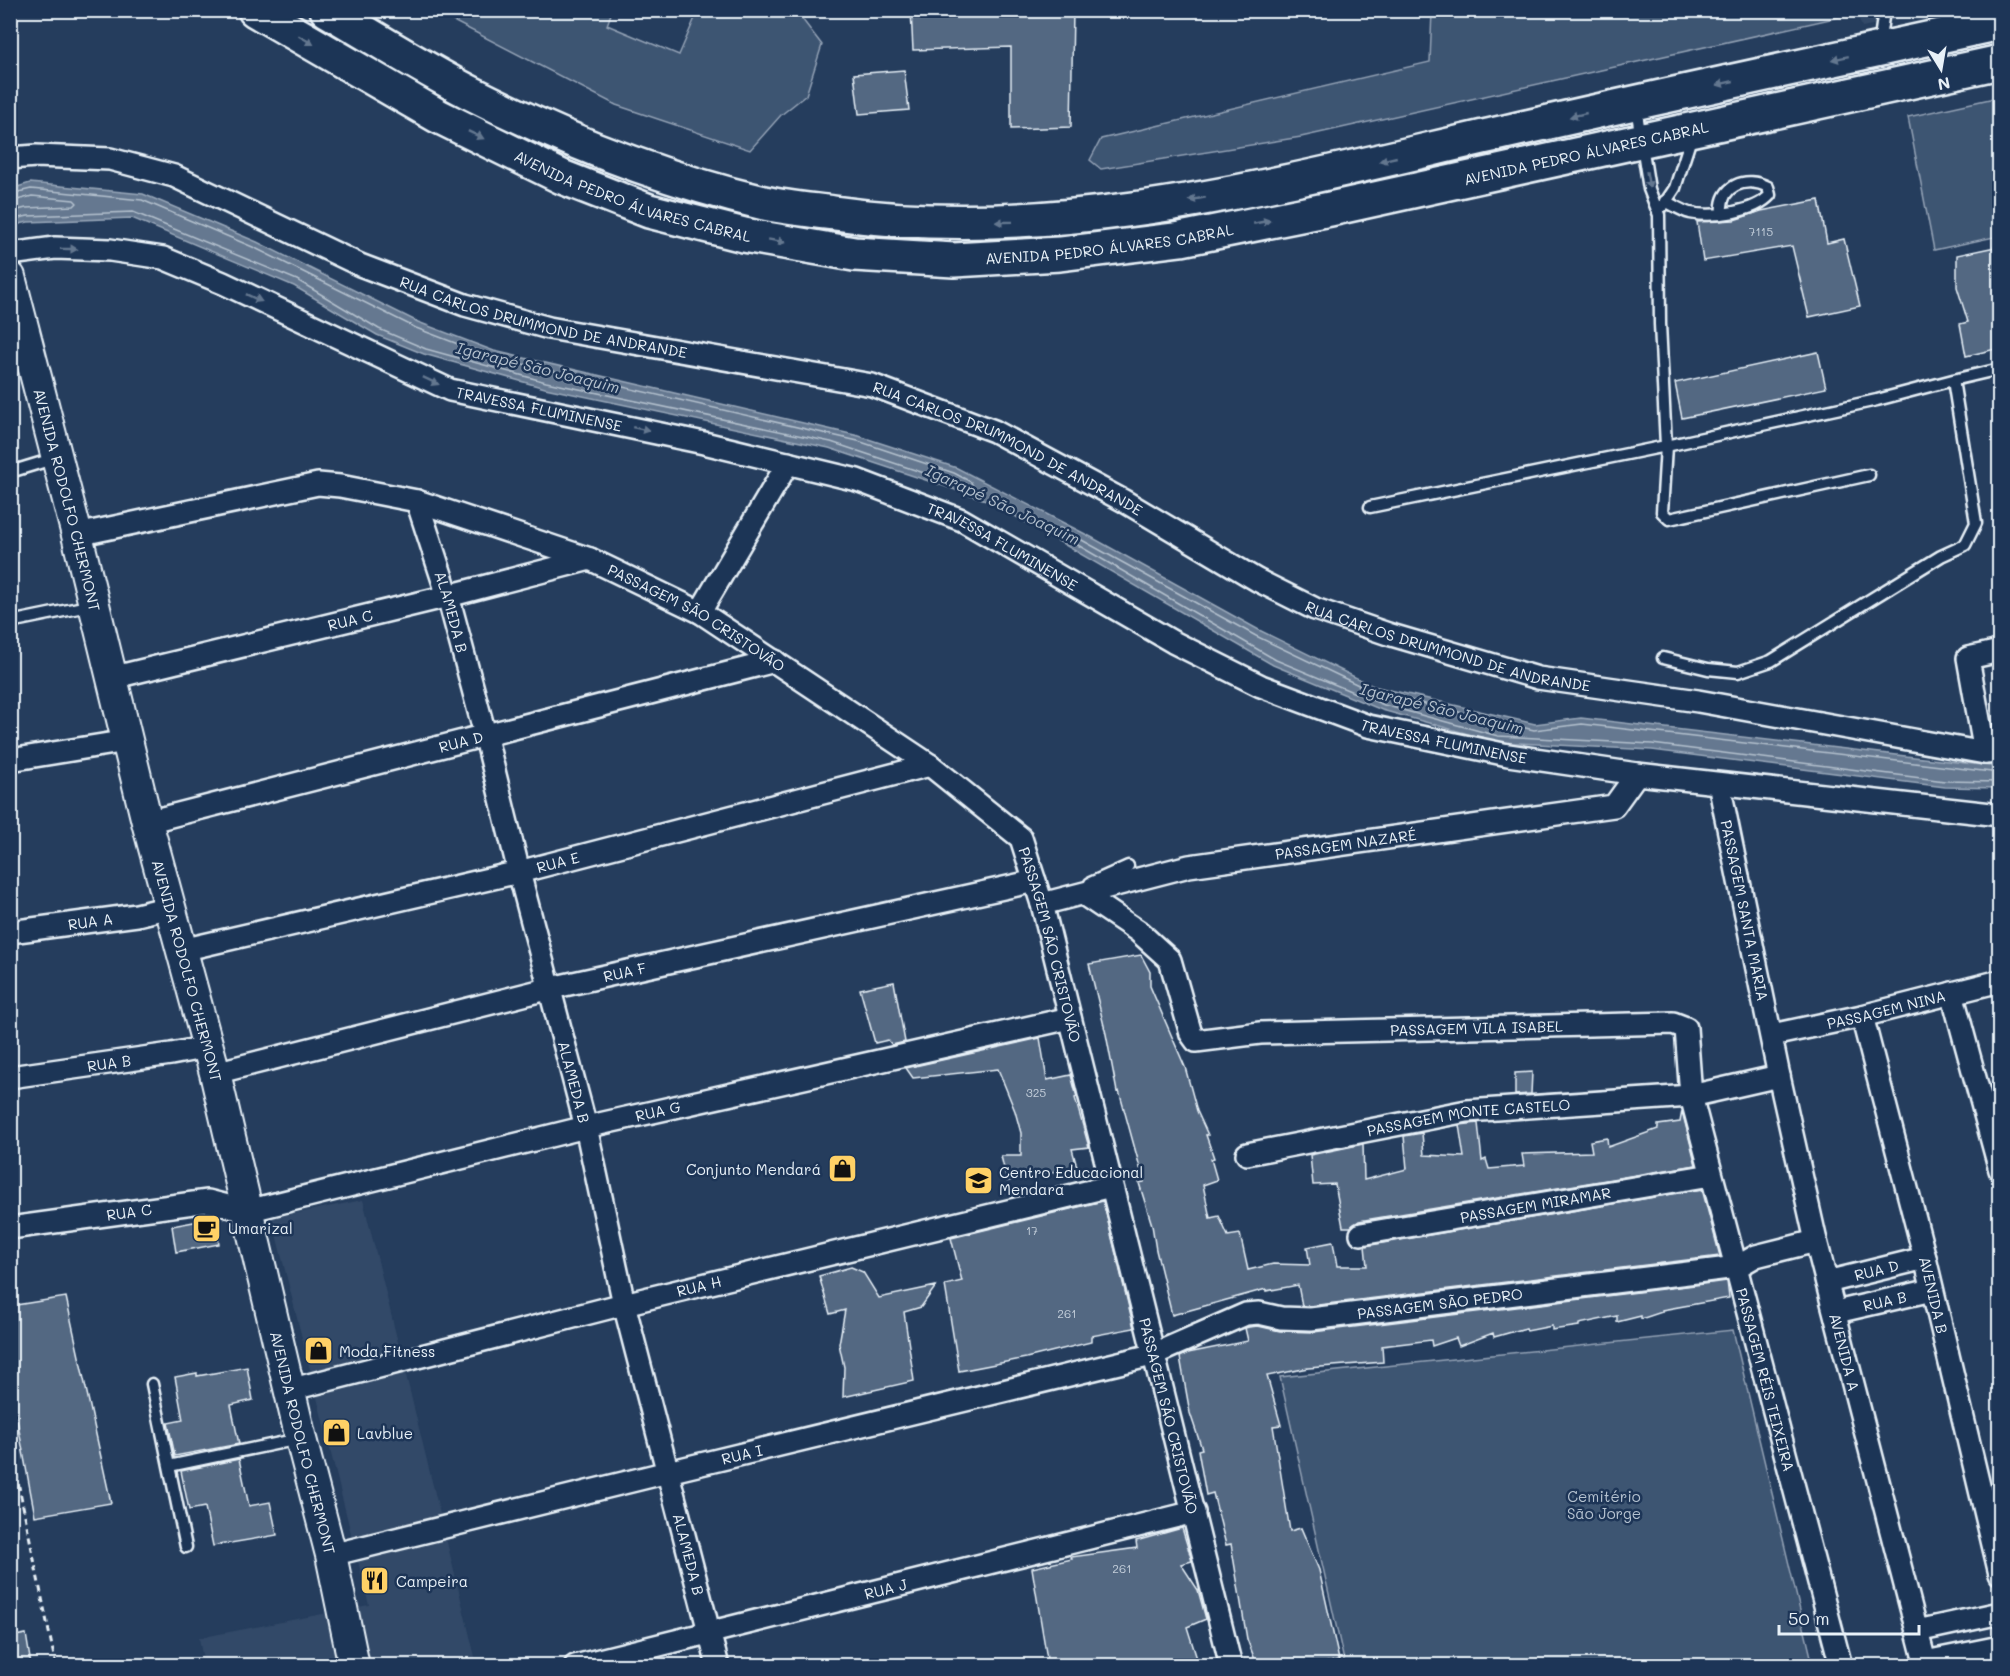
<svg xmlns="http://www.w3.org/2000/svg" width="2010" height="1676" viewBox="0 0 2010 1676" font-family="Mali,sans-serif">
	<rect width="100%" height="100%" fill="#253d5d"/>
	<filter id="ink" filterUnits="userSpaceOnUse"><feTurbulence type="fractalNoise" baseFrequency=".0167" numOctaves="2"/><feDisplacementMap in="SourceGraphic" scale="12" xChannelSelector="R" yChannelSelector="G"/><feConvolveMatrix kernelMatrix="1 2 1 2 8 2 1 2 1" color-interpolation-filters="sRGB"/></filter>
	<g filter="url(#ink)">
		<path fill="#334a68" d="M1856,11H1939L1862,27Z
			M363,1200L477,1665H204L199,1638L369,1605L272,1218Z"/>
		<path fill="#3e5472" stroke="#93a2b5" stroke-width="1.5" d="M434,11H612L607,25L679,55L698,11H796L822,45L806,95L781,115L750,150L616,105Z
			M1432,11L1856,10L1857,13L1301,137L1101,169L1090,160L1101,139L1430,62Z
			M1999,97V236L1934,250L1908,117Z
			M1733,1330L1813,1665H1345L1280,1377Z"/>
		<path fill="#657890" stroke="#99a8ba" stroke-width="1.5" d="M30,183L143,194L257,242L418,322L494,351L859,436L957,468L1091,537L1259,630L1373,686L1535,724L1581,718L1999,767V788L1945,787L1652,750L1497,742L1382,710L1273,665L989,501L829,448L545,388L424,354L377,335L294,286L132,218L28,222L11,226V189Z"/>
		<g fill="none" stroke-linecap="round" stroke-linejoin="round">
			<path stroke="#b4c1ce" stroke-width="1.5" d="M10,194L31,189L142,200L255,248L416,328L492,357L858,441L954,473L971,482L973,486L969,488L831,442L546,382L426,349L379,329L297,280L133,212L28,216L10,220
				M10,202L32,196L74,200L77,203L74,206L26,208L10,212
				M2000,773L1582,724L1534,730L1371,691L1256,636L1060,528L1056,530L1057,533L1276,660L1384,705L1498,736L1652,744L1945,781L2000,782"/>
		</g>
		<path fill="#536782" stroke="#e8f1f8" stroke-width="1.5" d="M911,10H1073L1071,127L1011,129V47L913,50Z
			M904,70L909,110L859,114L854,74Z
			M1819,200L1827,243L1844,239L1860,306L1809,317L1792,246L1703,261L1697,222L1734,220L1761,211Z
			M2000,246V348L1966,356L1960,324L1968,322L1957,287V255Z
			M1818,352L1826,388L1682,418L1675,383Z
			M1141,955L1150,972V986L1185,1067L1197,1111L1208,1135H1206L1214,1158L1211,1159L1217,1180L1203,1185L1210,1218L1219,1216L1228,1236L1240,1234L1248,1270L1273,1264L1310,1265L1307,1247L1333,1242L1337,1266H1367L1365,1246L1702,1189L1720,1256L1310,1306H1302L1298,1285L1266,1291V1289L1172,1315L1156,1250L1152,1225L1139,1183L1144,1182L1119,1091L1117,1092L1106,1034L1089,964Z
			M894,982L905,1042L892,1045L888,1040L875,1043L860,989Z
			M1040,1038L1047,1080L1071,1075L1077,1097L1075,1098L1089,1147L1072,1149L1077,1167L1007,1181L1001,1156H1021V1133L1015,1111L998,1069L913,1078L906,1068Z
			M1532,1072L1531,1094L1515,1095V1073Z
			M1682,1111L1696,1165L1359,1221L1351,1227H1343L1335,1184L1313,1185L1310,1155L1363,1144L1364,1180L1407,1169L1404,1136L1422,1133L1424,1155L1464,1157L1459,1125L1478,1123L1482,1161L1486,1159L1489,1169L1524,1166L1522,1154L1592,1152L1590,1141L1607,1138L1608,1147L1658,1129V1125L1680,1122Z
			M1103,1201L1134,1328L1091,1336V1342L1026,1358L959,1371L945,1285L962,1281L951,1238Z
			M215,1218L219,1244L176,1252L172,1226Z
			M851,1267L863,1272L879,1298L936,1286L921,1307L904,1312L914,1381L843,1397L844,1367L839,1344L845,1310L830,1314L819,1276Z
			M1727,1281L1729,1298L1662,1310V1312L1641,1319V1316L1617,1322V1316L1579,1324V1326L1552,1330V1326L1527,1331L1526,1328L1494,1337L1493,1333L1459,1346L1456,1338L1432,1346L1431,1340L1382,1346L1383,1362L1308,1368L1267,1376L1281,1425L1273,1426L1290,1531L1301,1528L1319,1570L1339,1660L1314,1665H1257L1247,1639L1231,1544L1226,1545L1213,1493L1206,1495L1198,1450L1202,1449L1190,1413L1180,1357L1188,1353L1248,1341L1245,1328L1249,1327L1258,1326L1280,1331L1313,1332Z
			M66,1297L111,1503L35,1516L10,1382V1306Z
			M247,1367L253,1400L231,1405L239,1444L175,1456L168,1423L183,1420L175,1377L197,1373V1376Z
			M239,1459L249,1506L270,1502L277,1535L213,1546L205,1507L189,1510L181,1471Z
			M1182,1528L1192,1561L1181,1564L1198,1590L1206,1619L1187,1627L1198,1662L1184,1665H1048L1032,1568L1072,1559L1071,1557L1137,1548L1136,1541Z
			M26,1634L31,1665H10V1637Z"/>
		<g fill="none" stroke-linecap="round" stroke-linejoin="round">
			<defs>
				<path id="lane" d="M1879,46L1884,10
					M1665,201C1673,205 1682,211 1690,213C1713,218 1755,212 1770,195L1768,187C1746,175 1719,186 1722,213
					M1663,206L1675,188L1692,135
					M1953,380L2000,369
					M10,472L56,458
					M1370,507L1666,446L1660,324L1659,215L1649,189L1636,107
					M10,622L93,605
					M1663,658L1708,669L1738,672L1771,661L1941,556L1965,545L1976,523L1953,380L1877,400L1666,446L1662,512L1669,519L1869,475
					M1090,883L1128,866
					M152,1384L169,1466
					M186,1547L169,1466L299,1439"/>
				<g id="street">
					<path id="s1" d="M10,158L36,156L110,159L174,176L360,265L465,305L549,328L872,385L994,431L1124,501L1257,580L1315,609L1388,634L1538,678L1698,701L1985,753L2000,752"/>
					<path id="s2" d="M10,254L55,248L110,250L163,258L223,283L450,390L704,443L857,480L962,520L1173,642L1261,686L1368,726L1508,755L1637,774L2000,815"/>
					<path id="s3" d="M417,501L448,596L485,734L519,872L586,1127L624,1304L718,1666"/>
					<path id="s4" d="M77,535L318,484L340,486L417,501L590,559L700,612L930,765L1021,838L1042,904L1231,1666"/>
					<path d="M700,612L788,463"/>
					<path id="s5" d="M111,678L448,596L590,559"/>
					<path d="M1985,753L1968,658L2000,651"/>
					<path d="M10,760L127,741"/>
					<path id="s6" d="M1719,784L1779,1076L1816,1241L1926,1666"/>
					<path id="s7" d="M147,822L775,661"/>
					<path id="s8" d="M1083,894L1138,931L1170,960L1191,1034L1196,1041L1260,1033L1673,1023L1686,1028L1691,1096L1841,1666"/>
					<path id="s9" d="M1042,904L1189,866L1614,806L1637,774"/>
					<path id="s10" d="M10,932L137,915L170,907"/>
					<path id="s11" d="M182,950L519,872L930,765"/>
					<path d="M1952,993L2000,1170"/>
					<path id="s12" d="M1862,1016L1925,1258L2000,1574"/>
					<path id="s13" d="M1772,1035L1862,1016L2000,981"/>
					<path id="s14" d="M215,1073L551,988L1035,881"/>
					<path id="s15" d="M10,1077L171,1054L208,1047"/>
					<path id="s16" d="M1247,1154L1467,1111L1691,1096L1779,1076"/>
					<path id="s17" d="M10,1228L208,1201L247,1211L586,1127L1070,1018"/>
					<path id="s18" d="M1361,1234L1711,1175"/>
					<path id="s19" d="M1827,1282L1925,1258"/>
					<path id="s20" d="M1836,1312L1932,1290"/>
					<path id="s21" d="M289,1390L624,1304L1111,1186"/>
					<path id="s22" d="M331,1555L668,1472L1152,1355L1246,1314L1259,1313L1281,1318L1311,1319L1737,1267L1756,1256L1816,1241"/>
					<path d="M1917,1631L2000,1613"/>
					<path d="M1925,1662L2000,1647"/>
					<path id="s23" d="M575,1666L1194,1512"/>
				</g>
				<g id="secondary">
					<path id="s24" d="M10,277L77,535L147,822L215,1073L301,1439L331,1555L354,1666"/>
				</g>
				<g id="primary">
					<path id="s25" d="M255,10L438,116L562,177L649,211L744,235L854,254L954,260L1060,254L1181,239L1330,209L2000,62"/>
					<path d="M327,10C375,38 422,68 471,93C564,140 663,179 764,203C787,208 811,210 834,213C1061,245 1285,182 1505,132C1670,94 1835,59 2000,23"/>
				</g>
			</defs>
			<use href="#lane" stroke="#e8f1f8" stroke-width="15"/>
			<use href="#street" stroke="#e8f1f8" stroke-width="26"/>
			<use href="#secondary" stroke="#e8f1f8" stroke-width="34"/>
			<use href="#primary" stroke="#e8f1f8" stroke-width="38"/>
			<path stroke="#e8f1f8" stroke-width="3" stroke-dasharray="6 4.5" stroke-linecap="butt" d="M10,1443L56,1666"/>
			<use href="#lane" stroke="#1d3557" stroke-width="10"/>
			<use href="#street" stroke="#1d3557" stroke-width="21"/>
			<use href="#secondary" stroke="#1d3557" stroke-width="30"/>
			<use href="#primary" stroke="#1d3557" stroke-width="33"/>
		</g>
		<defs><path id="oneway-solid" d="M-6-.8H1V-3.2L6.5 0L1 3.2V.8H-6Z" transform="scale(1.5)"/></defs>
		<g fill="#64778f">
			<use href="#oneway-solid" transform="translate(306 40) rotate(30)"/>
			<use href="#oneway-solid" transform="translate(1840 58) rotate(168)"/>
			<use href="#oneway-solid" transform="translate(1725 83) rotate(167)"/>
			<use href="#oneway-solid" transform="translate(1578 115) rotate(167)"/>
			<use href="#oneway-solid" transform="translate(476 135) rotate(26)"/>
			<use href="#oneway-solid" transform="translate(1388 159) rotate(167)"/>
			<use href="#oneway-solid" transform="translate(1648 180) rotate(80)"/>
			<use href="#oneway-solid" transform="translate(1197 199) rotate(169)"/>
			<use href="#oneway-solid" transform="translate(1004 222) rotate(179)"/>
			<use href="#oneway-solid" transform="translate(1262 222) rotate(-11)"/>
			<use href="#oneway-solid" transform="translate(777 241) rotate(10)"/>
			<use href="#oneway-solid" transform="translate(69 249) rotate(1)"/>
			<use href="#oneway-solid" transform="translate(254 298) rotate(25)"/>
			<use href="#oneway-solid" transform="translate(431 381) rotate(25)"/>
			<use href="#oneway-solid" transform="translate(641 429) rotate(12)"/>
		</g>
	</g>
	<defs>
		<symbol id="shop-square" viewBox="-11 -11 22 22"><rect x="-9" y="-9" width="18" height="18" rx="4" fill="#ffd166" stroke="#1d3557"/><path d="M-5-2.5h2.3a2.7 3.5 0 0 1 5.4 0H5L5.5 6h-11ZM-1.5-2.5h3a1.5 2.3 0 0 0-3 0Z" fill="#111"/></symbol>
		<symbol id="school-square" viewBox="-11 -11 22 22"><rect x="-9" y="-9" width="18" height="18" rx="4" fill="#ffd166" stroke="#1d3557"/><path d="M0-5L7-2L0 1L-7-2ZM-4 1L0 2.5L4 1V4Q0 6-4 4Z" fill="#111"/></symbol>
		<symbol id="cafe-square" viewBox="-11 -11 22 22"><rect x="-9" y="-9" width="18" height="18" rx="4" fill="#ffd166" stroke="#1d3557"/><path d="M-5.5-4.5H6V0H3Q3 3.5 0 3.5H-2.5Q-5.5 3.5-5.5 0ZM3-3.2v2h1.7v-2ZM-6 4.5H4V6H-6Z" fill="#111"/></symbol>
		<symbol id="restaurant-square" viewBox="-11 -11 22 22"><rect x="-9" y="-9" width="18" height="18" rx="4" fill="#ffd166" stroke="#1d3557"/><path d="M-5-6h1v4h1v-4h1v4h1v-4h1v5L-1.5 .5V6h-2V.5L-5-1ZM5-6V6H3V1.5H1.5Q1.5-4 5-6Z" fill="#111"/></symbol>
	</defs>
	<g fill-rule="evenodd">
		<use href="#shop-square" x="826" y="1152" width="33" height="33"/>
		<use href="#school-square" x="962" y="1164" width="33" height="33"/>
		<use href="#cafe-square" x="190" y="1212" width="33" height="33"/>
		<use href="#shop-square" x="302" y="1334" width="33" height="33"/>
		<use href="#shop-square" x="320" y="1416" width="33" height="33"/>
		<use href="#restaurant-square" x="358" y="1564" width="33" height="33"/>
	</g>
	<g text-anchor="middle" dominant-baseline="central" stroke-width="5" stroke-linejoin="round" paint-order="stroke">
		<g font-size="12" fill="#c3ceda">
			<text x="1761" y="231">7115</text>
			<text x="1036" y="1092">325</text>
			<text x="1032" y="1230">17</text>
			<text x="1067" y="1313">261</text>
			<text x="1122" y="1568">261</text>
		</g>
		<g font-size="15" fill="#e8f1f8" stroke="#1d3557">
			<text stroke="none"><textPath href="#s25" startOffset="1395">AVENIDA PEDRO ÁLVARES CABRAL</textPath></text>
			<text stroke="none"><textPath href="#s25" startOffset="423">AVENIDA PEDRO ÁLVARES CABRAL</textPath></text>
			<text stroke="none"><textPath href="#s25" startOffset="909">AVENIDA PEDRO ÁLVARES CABRAL</textPath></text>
			<text stroke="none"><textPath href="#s1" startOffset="564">RUA CARLOS DRUMMOND DE ANDRANDE</textPath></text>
			<text stroke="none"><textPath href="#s2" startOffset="561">TRAVESSA FLUMINENSE</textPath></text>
			<text stroke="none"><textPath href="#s1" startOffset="1050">RUA CARLOS DRUMMOND DE ANDRANDE</textPath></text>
			<text stroke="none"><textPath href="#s24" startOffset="230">AVENIDA RODOLFO CHERMONT</textPath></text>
			<text stroke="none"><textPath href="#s2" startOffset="1047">TRAVESSA FLUMINENSE</textPath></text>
			<text stroke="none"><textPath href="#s3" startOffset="116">ALAMEDA B</textPath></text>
			<text stroke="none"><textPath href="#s4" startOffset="651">PASSAGEM SÃO CRISTOVÃO</textPath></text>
			<text stroke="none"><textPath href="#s5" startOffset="246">RUA C</textPath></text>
			<text stroke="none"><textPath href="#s1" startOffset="1536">RUA CARLOS DRUMMOND DE ANDRANDE</textPath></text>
			<text stroke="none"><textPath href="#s7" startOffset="324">RUA D</textPath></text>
			<text stroke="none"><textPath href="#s2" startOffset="1533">TRAVESSA FLUMINENSE</textPath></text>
			<text stroke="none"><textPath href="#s9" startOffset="310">PASSAGEM NAZARÉ</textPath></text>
			<text stroke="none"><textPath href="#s11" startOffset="386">RUA E</textPath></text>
			<text stroke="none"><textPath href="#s6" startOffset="129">PASSAGEM SANTA MARIA</textPath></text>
			<text stroke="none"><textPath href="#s10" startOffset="81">RUA A</textPath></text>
			<text stroke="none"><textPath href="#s4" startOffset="1155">PASSAGEM SÃO CRISTOVÃO</textPath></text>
			<text stroke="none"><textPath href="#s24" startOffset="716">AVENIDA RODOLFO CHERMONT</textPath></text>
			<text stroke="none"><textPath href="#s14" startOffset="422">RUA F</textPath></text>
			<text stroke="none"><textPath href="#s13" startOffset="117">PASSAGEM NINA</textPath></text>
			<text stroke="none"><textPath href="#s8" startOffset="476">PASSAGEM VILA ISABEL</textPath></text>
			<text stroke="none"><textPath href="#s15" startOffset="100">RUA B</textPath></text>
			<text stroke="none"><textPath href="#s3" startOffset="602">ALAMEDA B</textPath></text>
			<text stroke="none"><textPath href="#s17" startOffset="663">RUA G</textPath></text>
			<text stroke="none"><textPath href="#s16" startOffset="225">PASSAGEM MONTE CASTELO</textPath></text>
			<text stroke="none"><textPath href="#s18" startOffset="177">PASSAGEM MIRAMAR</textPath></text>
			<text stroke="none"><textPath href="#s17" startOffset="120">RUA C</textPath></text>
			<text stroke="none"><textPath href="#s19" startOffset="51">RUA D</textPath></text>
			<text stroke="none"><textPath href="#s21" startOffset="423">RUA H</textPath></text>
			<text stroke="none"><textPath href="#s12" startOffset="288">AVENIDA B</textPath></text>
			<text stroke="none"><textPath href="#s20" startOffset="50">RUA B</textPath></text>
			<text stroke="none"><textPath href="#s22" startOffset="1143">PASSAGEM SÃO PEDRO</textPath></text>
			<text stroke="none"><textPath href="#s6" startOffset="582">AVENIDA A</textPath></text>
			<text stroke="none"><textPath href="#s8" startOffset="1048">PASSAGEM RÉIS TEIXEIRA</textPath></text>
			<text stroke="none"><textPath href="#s4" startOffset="1641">PASSAGEM SÃO CRISTOVÃO</textPath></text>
			<text stroke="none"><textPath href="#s24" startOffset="1202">AVENIDA RODOLFO CHERMONT</textPath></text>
			<text stroke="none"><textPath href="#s22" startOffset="423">RUA I</textPath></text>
			<text stroke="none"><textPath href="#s3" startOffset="1088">ALAMEDA B</textPath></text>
			<text stroke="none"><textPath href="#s23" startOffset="320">RUA J</textPath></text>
		</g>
		<g font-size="15" fill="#e8f1f8" stroke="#1d3557" text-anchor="start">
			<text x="821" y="1169" text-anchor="end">Conjunto Mendará</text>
			<text x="999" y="1172">Centro Educacional<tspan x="999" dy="17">Mendara</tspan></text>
			<text x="228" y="1228">Umarizal</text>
			<text x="339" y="1351">Moda Fitness</text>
			<text x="357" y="1433">Lavblue</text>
			<text x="396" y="1581">Campeira</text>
		</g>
		<g font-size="15" fill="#b5c2d0" stroke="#1d3557">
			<text x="1604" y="1496">Cemitério<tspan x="1604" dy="17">São Jorge</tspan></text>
		</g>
		<g font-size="16" font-style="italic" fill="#b4c1ce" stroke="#1d3557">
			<text transform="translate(538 367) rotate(14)">Igarapé São Joaquim</text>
			<text transform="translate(1003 504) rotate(25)">Igarapé São Joaquim</text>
			<text transform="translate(1442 708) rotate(14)">Igarapé São Joaquim</text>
		</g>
	</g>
	<rect width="2010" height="1676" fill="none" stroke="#1d3557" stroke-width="36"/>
	<rect x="18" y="18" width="1974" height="1640" fill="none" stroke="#e8f1f8" stroke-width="2" filter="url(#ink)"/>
	<g transform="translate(1941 69) rotate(169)" stroke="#1d3557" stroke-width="4.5" paint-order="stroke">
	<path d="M0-4.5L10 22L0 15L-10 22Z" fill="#e8f1f8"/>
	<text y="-9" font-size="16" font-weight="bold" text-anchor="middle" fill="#e8f1f8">N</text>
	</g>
	<path d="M1779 1625v9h140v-9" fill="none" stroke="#e8f1f8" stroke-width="3"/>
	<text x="1788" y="1625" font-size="18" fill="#e8f1f8" stroke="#1d3557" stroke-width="4.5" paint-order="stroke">50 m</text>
</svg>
